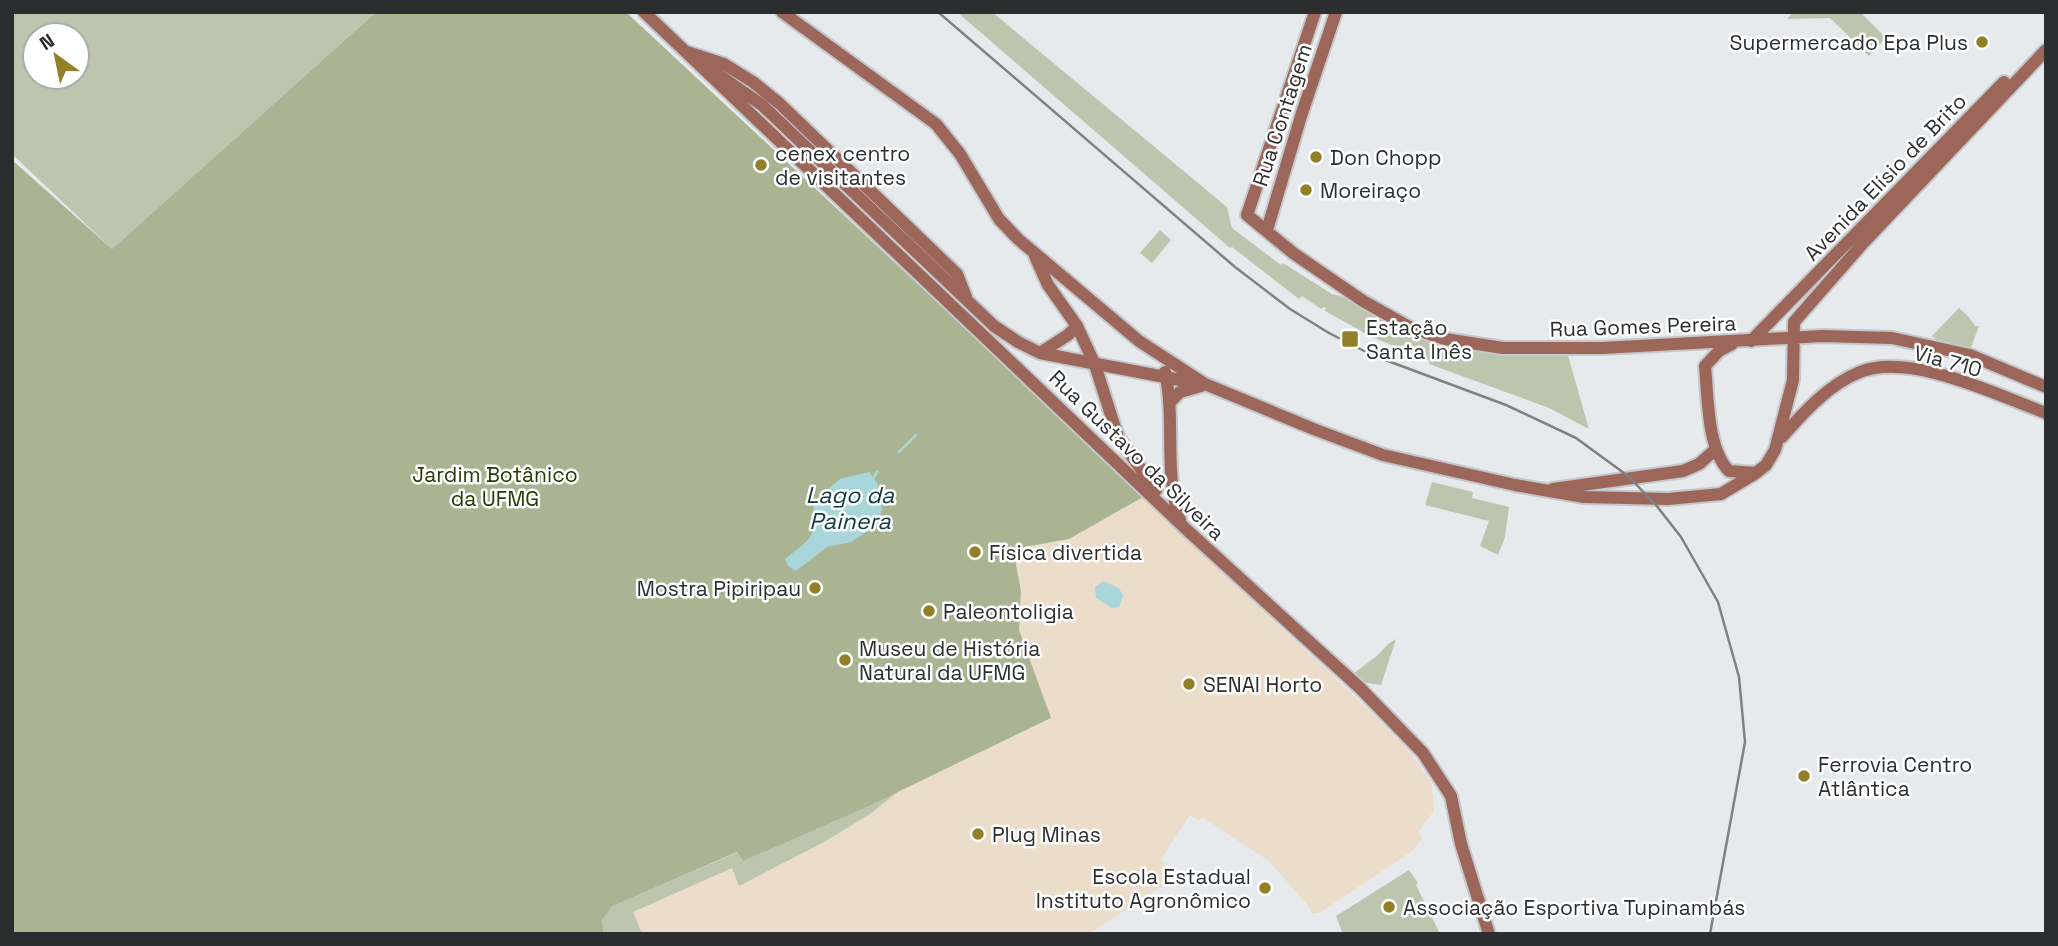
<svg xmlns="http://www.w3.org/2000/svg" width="2058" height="946" viewBox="0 0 2058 946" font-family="'Space Grotesk',sans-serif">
	<rect width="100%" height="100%" fill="#e6eaed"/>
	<path fill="#ecdcca" d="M1145,496L1170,524L1369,710L1409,751L1431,782L1434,800L1433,812L1419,831L1422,839L1412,851L1319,913H1314V916L1307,904L1269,861L1202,817L1199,821L1190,815L1161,859L1179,884L1175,887L1159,888L1089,934H604L613,906L871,805L1051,719L1019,630L1021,591L1013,549L1069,539Z"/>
	<path fill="#bec5af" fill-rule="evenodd" d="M12,12H376L112,249L12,154ZM35,35H77V77H35Z
		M957,12H992L1227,207L1232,228L1281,265L1283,263L1332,294L1344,297L1399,331L1438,343L1501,353L1567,352L1589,429L1549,408L1429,364L1430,361L1372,337L1325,311L1326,308L1324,307L1321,309L1302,296L1299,299L1232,247L1230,248Z
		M1793,12H1860L1886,38L1869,56L1830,18L1787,19Z
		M1160,230L1171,240L1152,263L1140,253Z
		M1959,308L1969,317L1975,326H1979L1970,350L1937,340L1932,336Z
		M1432,482L1473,492L1472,498L1509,507L1505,537L1498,555L1480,546L1489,521L1425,505Z
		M1396,639L1381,685L1361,682L1353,674L1378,655L1388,644Z
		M899,791L870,814L824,842L739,886L732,868L633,912L642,934H604L602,920L613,906L738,852L743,861Z
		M1409,870L1418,883L1416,885L1440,934H1343L1336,916Z"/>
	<path fill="#aab493" d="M376,12H626L1145,496L1069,539L1013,549L1021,591L1019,630L1051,718L871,805L743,861L737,852L613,906L602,920L604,934H12V160L112,249Z"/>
	<path fill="#a8d6db" d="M869,472L878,484L877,491L882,509L877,525L851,542L827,547L796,571L788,566L785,559C812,537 817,539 813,502L840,479Z
		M1103,581L1119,588L1123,596L1119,607L1112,608L1096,598L1095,587Z"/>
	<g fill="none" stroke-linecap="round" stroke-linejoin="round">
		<path stroke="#a8d6db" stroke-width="2.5" d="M899,452L916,435
			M874,477L877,472"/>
		<defs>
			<path id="secondary" d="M644,12L1186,529L1360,688L1423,753L1451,796L1461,844L1489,934
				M782,12L936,124L960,154L999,219L1018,239L1139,341L1205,384L1316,430L1383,455L1515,485L1584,497L1668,499L1721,494L1756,473L1766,465L1775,450L1793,380L1794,322L1864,242L2046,50
				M1315,12L1247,215L1293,253L1363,301L1411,328L1445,339L1503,348H1602L1822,336L1892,338L1970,355L2046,387
				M687,52L724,64L753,82L780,104L957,274L966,297
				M713,71L762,105L994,326L1018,342L1040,353L1201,384
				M1267,230L1301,116L1336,12
				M1035,256L1048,285L1077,326L1095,365L1118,437L1156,490
				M1751,341L2004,82
				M1732,344L1719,351L1705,366C1708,397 1707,449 1729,471L1756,473
				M1040,353L1068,335L1077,326
				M1165,372C1176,421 1163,471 1180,520
				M1169,403L1180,392L1201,386
				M1782,437C1803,413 1829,384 1860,372C1911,352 1997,395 2046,413
				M1553,489L1683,471L1699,464L1715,450"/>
		</defs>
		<use href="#secondary" stroke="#c5c8cb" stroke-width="16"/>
		<use href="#secondary" stroke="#9d665b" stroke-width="12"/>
		<path stroke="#7f8183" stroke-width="2.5" d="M938,12L1235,267L1290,309L1329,333L1372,355L1506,405L1576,438L1628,476L1656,505L1681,537L1718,602L1739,677L1745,742L1710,934"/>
	</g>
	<g fill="#918027" stroke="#fff" stroke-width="2.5">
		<circle cx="1982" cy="42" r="7"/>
		<circle cx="1316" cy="157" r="7"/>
		<circle cx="761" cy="165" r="7"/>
		<circle cx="1306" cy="190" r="7"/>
		<rect x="1341" y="330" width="18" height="18" rx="3.5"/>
		<circle cx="975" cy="552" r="7"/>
		<circle cx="815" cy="588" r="7"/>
		<circle cx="929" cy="611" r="7"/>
		<circle cx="845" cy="660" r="7"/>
		<circle cx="1189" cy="684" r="7"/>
		<circle cx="1804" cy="776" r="7"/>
		<circle cx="978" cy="834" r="7"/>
		<circle cx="1265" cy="888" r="7"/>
		<circle cx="1389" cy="907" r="7"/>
	</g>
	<g text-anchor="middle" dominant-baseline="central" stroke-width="5" stroke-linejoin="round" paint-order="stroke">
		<g font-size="21" fill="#2c2d2f" stroke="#fff" text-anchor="start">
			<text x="1968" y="42" text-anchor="end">Supermercado Epa Plus</text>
			<text x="775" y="153">cenex centro<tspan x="775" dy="24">de visitantes</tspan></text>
			<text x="1330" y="157">Don Chopp</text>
			<text x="1320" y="190">Moreiraço</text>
			<text x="1366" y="327">Estação<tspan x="1366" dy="24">Santa Inês</tspan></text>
			<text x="989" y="552">Física divertida</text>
			<text x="801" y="588" text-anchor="end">Mostra Pipiripau</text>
			<text x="943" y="611">Paleontoligia</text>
			<text x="859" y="648">Museu de História<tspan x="859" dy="24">Natural da UFMG</tspan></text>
			<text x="1203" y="684">SENAI Horto</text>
			<text x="1818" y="764">Ferrovia Centro<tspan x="1818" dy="24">Atlântica</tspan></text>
			<text x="992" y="834">Plug Minas</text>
			<text x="1251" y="876" text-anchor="end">Escola Estadual<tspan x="1251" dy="24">Instituto Agronômico</tspan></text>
			<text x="1403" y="907">Associação Esportiva Tupinambás</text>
		</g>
		<g font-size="21" fill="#2c2d2f" stroke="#fff">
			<text transform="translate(1282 115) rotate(-72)">Rua Contagem</text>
			<text transform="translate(1885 177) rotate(-46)">Avenida Elísio de Brito</text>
			<text transform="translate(1643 326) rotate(-2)">Rua Gomes Pereira</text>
			<text transform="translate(1948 361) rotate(15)">Via 710</text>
			<text transform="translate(1137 455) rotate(44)">Rua Gustavo da Silveira</text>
		</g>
		<g font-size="21" fill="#2b3700" stroke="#fff">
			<text x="495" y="474">Jardim Botânico<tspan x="495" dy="24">da UFMG</tspan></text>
		</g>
		<g font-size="23" font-style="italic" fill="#0e3a3e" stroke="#fff">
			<text x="850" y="495">Lago da<tspan x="850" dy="26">Painera</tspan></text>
		</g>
	</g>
	<rect width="2058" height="946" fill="none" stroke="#2c2d2f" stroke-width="28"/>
	<g transform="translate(56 56) rotate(327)"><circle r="33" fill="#ffffff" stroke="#ababac" stroke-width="2"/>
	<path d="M0-5L12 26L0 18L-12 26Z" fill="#918027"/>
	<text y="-10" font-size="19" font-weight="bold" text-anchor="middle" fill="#2c2d2f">N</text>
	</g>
</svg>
